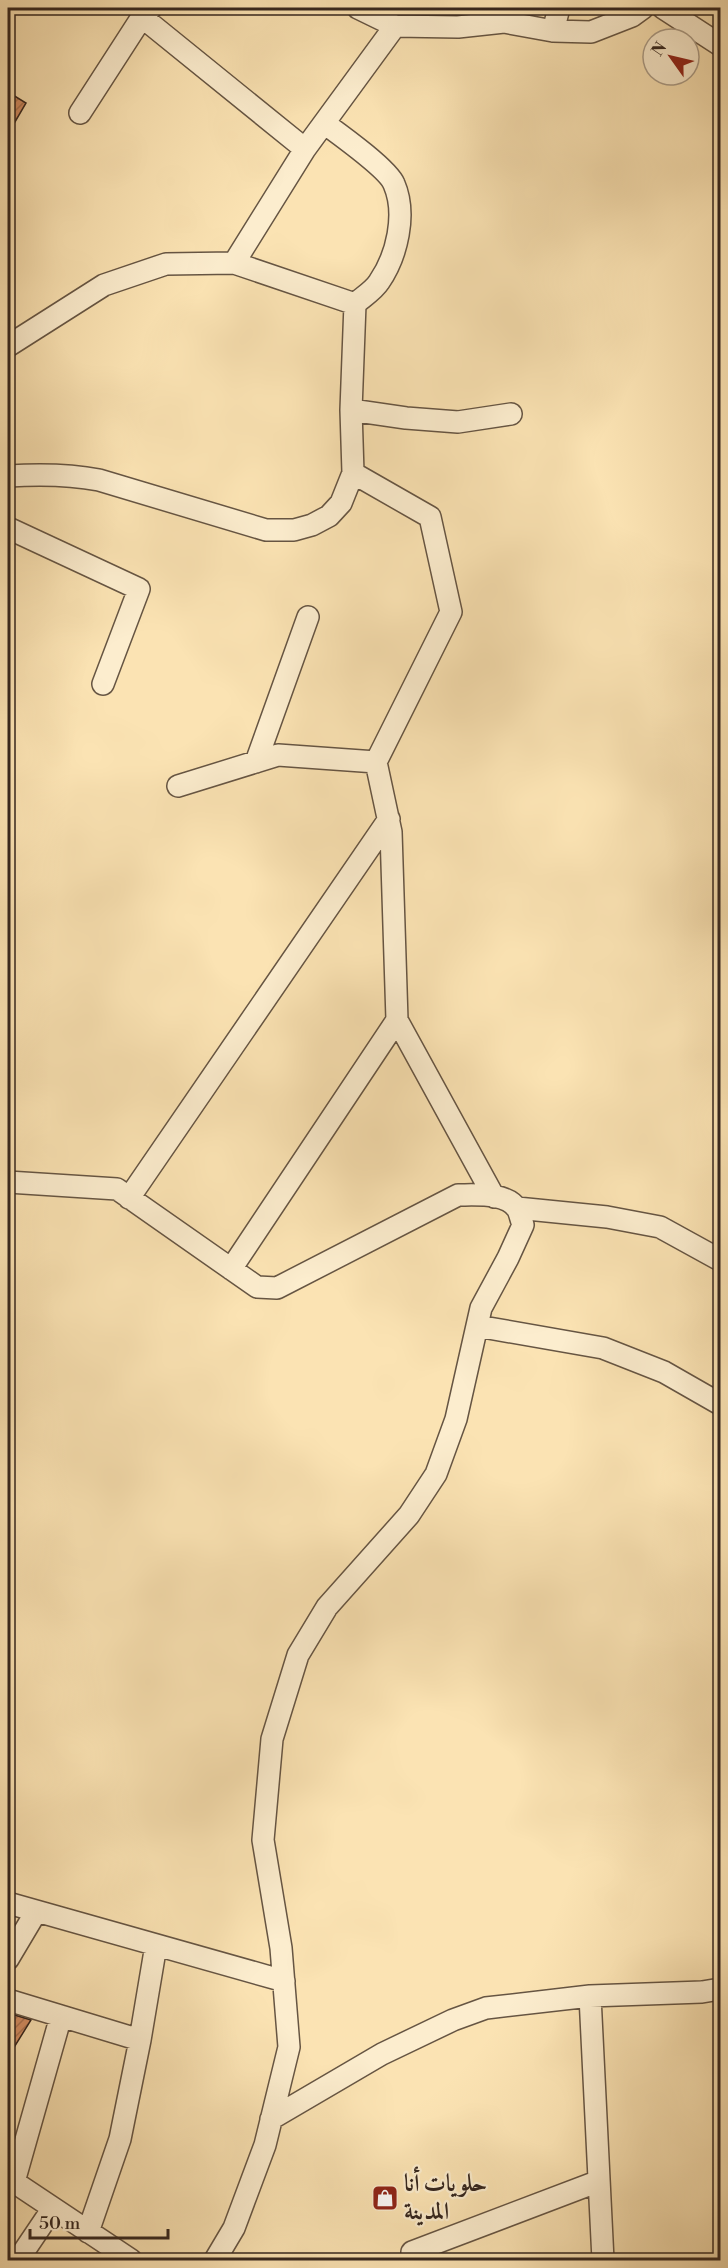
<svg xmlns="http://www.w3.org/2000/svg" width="728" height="2268" viewBox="0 0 728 2268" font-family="'Libre Bodoni',Amiri,serif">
	<defs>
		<pattern id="building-hatch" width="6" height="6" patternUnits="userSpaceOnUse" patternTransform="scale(1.5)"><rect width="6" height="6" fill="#d38e63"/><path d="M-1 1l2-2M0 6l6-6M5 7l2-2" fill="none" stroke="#ac7451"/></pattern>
	</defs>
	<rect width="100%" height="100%" fill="#fbe3b3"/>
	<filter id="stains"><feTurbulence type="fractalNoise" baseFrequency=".00333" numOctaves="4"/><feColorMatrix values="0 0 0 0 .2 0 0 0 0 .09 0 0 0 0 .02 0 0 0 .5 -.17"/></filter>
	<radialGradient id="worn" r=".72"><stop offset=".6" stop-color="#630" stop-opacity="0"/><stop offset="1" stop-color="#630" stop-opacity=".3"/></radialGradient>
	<path fill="url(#building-hatch)" stroke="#35261e" stroke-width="1.5" d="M8,92L26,103L8,134Z
		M8,2013L31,2020L8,2057Z"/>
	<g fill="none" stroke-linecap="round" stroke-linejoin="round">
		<defs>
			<path id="minor" d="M358,8L395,26L458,27L504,22L553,31L591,32L632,16L643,8
				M663,8L720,45
				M142,17L305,149
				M553,31L559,8
				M80,113L142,17L151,8
				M324,123C339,134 388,169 394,184C407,214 397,256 379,282C374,290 363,297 355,304L351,410L353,473L430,517L451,612L376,762L391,832L397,1020L494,1197
				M234,263L305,149L395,26
				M8,346L104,285L166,264L234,263L355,304
				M351,410L406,418L458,422L511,414
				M8,476C39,474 68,474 99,480L266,530H294L312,525L329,516L341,503L353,473
				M8,528L139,589L103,684
				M256,762L308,617
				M178,786L278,755L376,762
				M8,1182L117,1189L257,1287L277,1288L458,1195C476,1195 508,1192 518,1210C520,1214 521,1220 523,1225L508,1258L481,1308L456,1419L436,1474L409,1515L327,1607L298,1655L272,1739L263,1840L281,1948L289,2047L265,2145L234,2228L215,2260
				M129,1198L389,819
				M517,1208L607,1217L660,1227L720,1260
				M231,1269L397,1020
				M477,1326L603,1348L664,1372L720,1404
				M8,1903L284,1981
				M8,1959L36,1912
				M590,1996L603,2260
				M8,2000L140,2040
				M271,2119L382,2054L453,2020L486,2008L590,1996L702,1992L720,1989
				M8,2178L131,2260
				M14,2182L61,2016
				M88,2232L120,2139L140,2040L156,1945
				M412,2252L599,2181
				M18,2260L53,2208"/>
		</defs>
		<use href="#minor" stroke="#665543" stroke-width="24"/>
		<use href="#minor" stroke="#fcedce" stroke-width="21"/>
	</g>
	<defs>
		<symbol id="shop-square" viewBox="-11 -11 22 22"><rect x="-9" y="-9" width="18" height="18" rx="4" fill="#8f2418" stroke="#fcedce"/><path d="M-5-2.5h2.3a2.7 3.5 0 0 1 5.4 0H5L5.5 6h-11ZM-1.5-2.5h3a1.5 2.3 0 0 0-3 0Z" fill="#fff"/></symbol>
	</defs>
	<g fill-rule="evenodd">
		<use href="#shop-square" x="370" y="2183" width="30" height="30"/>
	</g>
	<g text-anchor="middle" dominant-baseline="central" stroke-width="4.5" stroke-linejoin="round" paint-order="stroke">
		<g font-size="24" font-weight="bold" fill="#35261e" stroke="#fcedce" text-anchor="start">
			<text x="404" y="2184">حلويات أنا<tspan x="404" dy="28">المدينة</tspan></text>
		</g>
	</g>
	<rect width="728" height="2268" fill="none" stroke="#fbe3b3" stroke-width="30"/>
	<rect x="9" y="9" width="710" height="2250" fill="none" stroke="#35261e" stroke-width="3"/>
	<rect x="15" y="15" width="698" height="2238" fill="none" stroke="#35261e" stroke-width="1.5"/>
	<g transform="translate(671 57) rotate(304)"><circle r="28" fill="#fcedce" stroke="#ac9d88" stroke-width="1.5"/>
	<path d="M0-4.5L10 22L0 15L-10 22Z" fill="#8f2418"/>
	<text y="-9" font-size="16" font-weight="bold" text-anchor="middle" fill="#35261e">N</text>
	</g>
	<path d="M30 2229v9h138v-9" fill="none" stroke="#35261e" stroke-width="3"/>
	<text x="39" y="2229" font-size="18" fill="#35261e" stroke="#fcedce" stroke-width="4.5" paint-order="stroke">50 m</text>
	<rect width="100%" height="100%" filter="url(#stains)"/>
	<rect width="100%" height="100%" fill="url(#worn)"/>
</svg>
